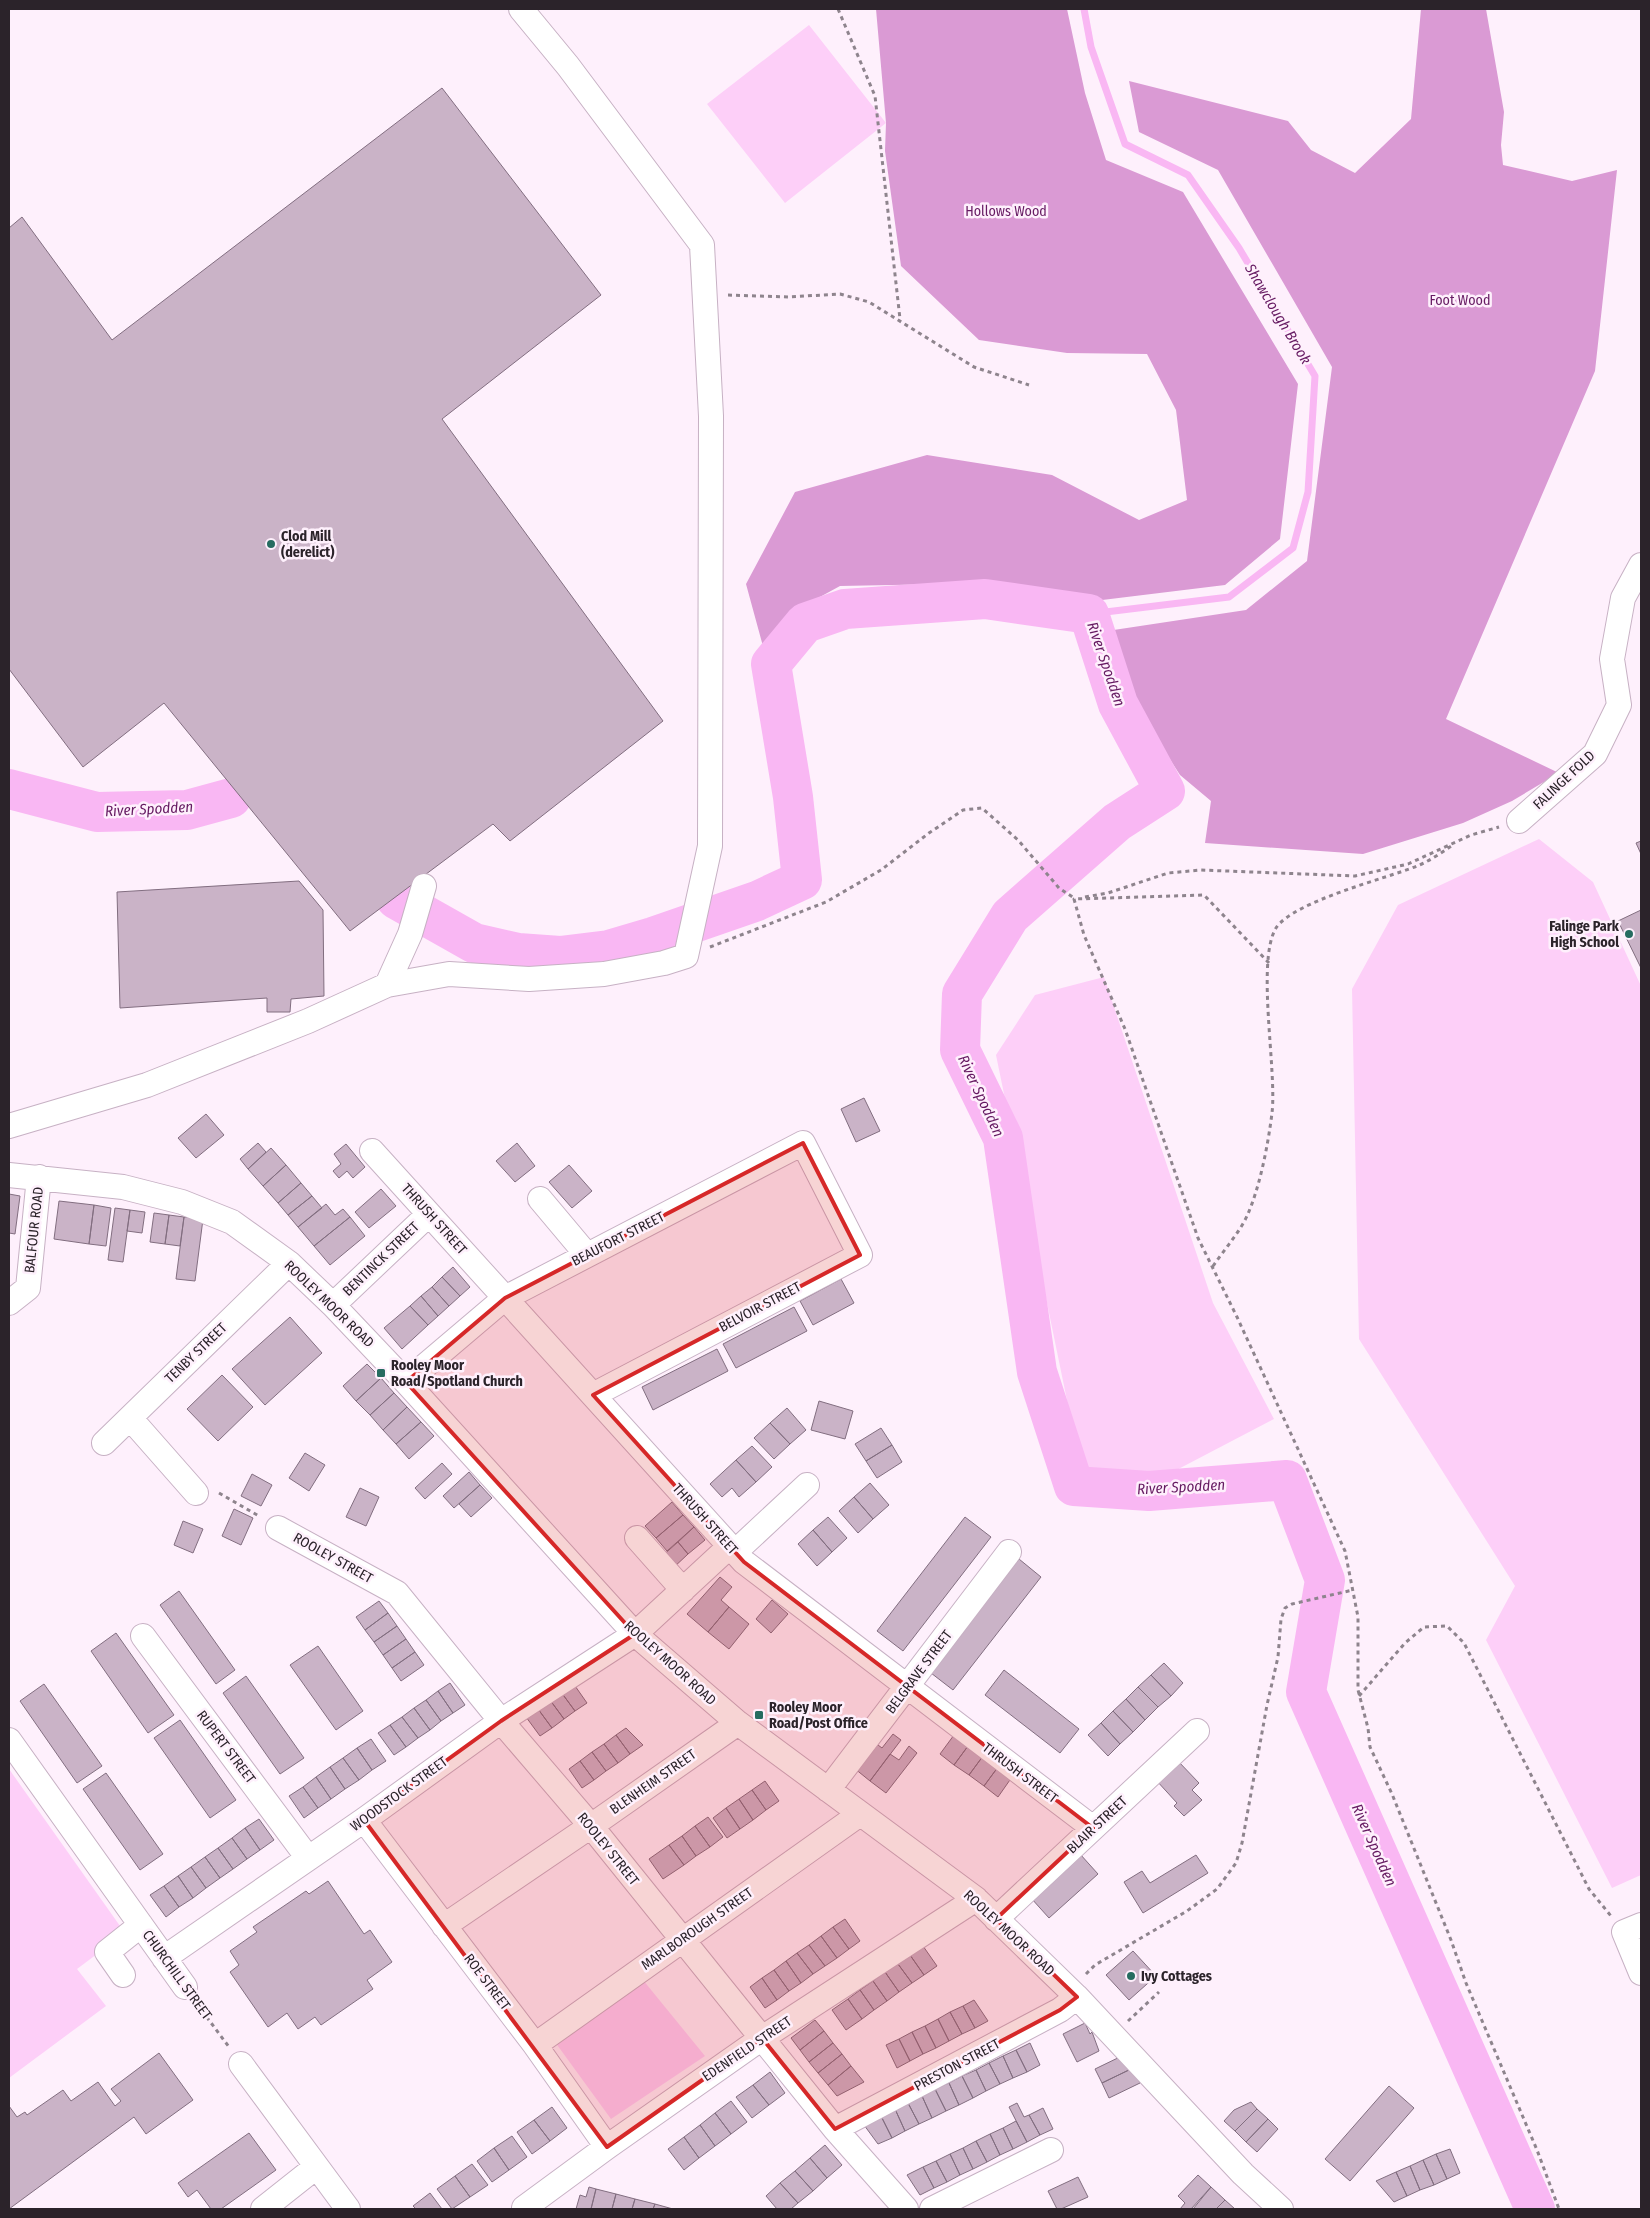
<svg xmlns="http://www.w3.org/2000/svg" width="1650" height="2218" viewBox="0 0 1650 2218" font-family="'Fira Sans Condensed',sans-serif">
	<rect width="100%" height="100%" fill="#fef0fc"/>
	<path fill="#fdcff8" d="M809,25L886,123L785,203L707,104Z
		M1539,839L1593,882L1641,986V1875L1612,1888L1486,1640L1515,1586L1359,1339L1352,989L1398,905Z
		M1104,977L1213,1303L1274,1419L1165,1476L1084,1483L996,1055L1035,995Z
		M9,1769L125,1933L77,1969L106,2006L9,2078Z
		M643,1980L705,2056L611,2119L555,2042Z"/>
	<path fill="#da9ad4" d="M876,9H1067L1085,93L1106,160L1183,192L1298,384L1280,539L1225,585L1094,601L996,583L840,586L798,609L764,650L746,584L795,492L927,455L1052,475L1139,520L1187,500L1176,410L1147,354L1067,353L979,340L901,266L885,151L886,123Z
		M1421,9H1486L1504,112L1501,145L1503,165L1572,181L1617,170L1595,371L1446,719L1559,773L1512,801L1463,823L1363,854L1205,843L1211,801L1180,775L1144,719L1107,631L1246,610L1307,561L1332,367L1218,170L1139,132L1129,81L1288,121L1311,150L1355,173L1411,119Z"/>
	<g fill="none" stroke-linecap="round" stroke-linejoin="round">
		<path stroke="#f9b7f3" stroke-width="7" d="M1084,9L1091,47L1125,144L1188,175L1239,248L1315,376L1308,492L1293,548L1229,597L1089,614"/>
		<path stroke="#f9b7f3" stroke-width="40" d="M9,789L97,812L187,810L231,798
			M396,899L474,943L518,953L560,956L609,950L653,937L757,901L802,880L793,797L771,664L805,623L845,609L985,599L1089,614L1118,704L1165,791L1117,822L1010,916L962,994L960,1050L1003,1138L1037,1372L1074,1486L1149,1491L1287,1480L1325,1580L1306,1692L1535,2209"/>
	</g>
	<path fill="#cab3c7" stroke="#826e80" d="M442,88L601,295L442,419L663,721L510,841L493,824L350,931L164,703L83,767L9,669V228L22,217L112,340Z
		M1641,841V854L1636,843Z
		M299,881L323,910L324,996L291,999L290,1012H267V998L120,1008L117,892Z
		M1641,910V968L1618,921Z
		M864,1098L880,1131L856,1142L841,1109Z
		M206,1114L224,1135L196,1158L178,1138Z
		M258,1143L266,1152L248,1169L240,1159Z
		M517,1143L535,1166L515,1182L496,1161Z
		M346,1144L365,1167L353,1178L347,1171L339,1178L333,1171L341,1164L334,1154Z
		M271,1148L286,1165L263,1186L248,1169Z
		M286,1165L301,1183L278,1203L263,1186Z
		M569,1165L592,1191L572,1208L549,1182Z
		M301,1183L312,1196L288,1215L278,1203Z
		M381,1189L396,1206L369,1228L355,1212Z
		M9,1194L20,1196L15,1234L9,1233Z
		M312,1196L322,1208L298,1227L288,1215Z
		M59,1201L94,1205L89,1244L54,1239Z
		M326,1204L335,1215L343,1209L350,1217L314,1246L298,1227Z
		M94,1205L111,1208L106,1246L89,1244Z
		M115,1208L130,1210L123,1262L108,1260Z
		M130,1210L145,1212L142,1233L127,1231Z
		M154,1213L169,1215L165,1244L150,1242Z
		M169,1215L184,1217L180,1246L165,1244Z
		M184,1217L203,1219L195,1281L176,1279Z
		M350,1217L365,1236L330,1265L314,1246Z
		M453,1267L470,1287L460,1296L442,1277Z
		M442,1277L460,1296L449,1306L432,1287Z
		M841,1279L854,1303L813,1325L800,1301Z
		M432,1287L449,1306L438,1316L421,1296Z
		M421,1296L438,1316L428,1325L410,1306Z
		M410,1306L428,1325L402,1349L384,1328Z
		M794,1307L807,1331L736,1368L723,1344Z
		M290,1317L322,1353L265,1405L232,1369Z
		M717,1349L728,1371L653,1410L642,1387Z
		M367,1364L381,1378L356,1401L343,1386Z
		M222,1375L253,1407L218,1441L187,1409Z
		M381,1378L394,1393L370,1415L356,1401Z
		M394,1393L407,1407L383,1430L370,1415Z
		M819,1401L853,1411L845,1439L811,1430Z
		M407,1407L421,1422L396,1444L383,1430Z
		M787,1408L806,1430L790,1444L770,1423Z
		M421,1422L434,1436L409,1459L396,1444Z
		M770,1423L790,1444L774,1459L754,1438Z
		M881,1428L892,1445L866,1461L855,1444Z
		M892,1445L902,1462L877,1478L866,1461Z
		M752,1446L772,1467L756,1482L736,1460Z
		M305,1453L325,1465L309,1491L289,1478Z
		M736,1460L756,1482L739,1497L732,1488L722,1497L710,1484Z
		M442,1463L452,1474L425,1499L415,1488Z
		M469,1472L480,1485L454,1508L443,1496Z
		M252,1474L272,1485L261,1506L241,1496Z
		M870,1483L889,1505L873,1519L854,1497Z
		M480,1485L492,1498L471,1517L459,1504Z
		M360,1488L379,1497L366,1526L346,1517Z
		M854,1497L873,1519L858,1533L839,1511Z
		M672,1502L683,1515L656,1538L645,1526Z
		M234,1509L253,1518L241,1545L222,1536Z
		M683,1515L694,1527L667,1551L656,1538Z
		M828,1517L847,1538L832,1552L813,1530Z
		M965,1517L991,1537L903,1651L877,1631Z
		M183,1521L203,1529L193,1553L174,1545Z
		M694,1527L705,1540L688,1554L678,1542Z
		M813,1530L832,1552L817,1566L798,1544Z
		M678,1542L688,1554L672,1569L661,1557Z
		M1019,1559L1041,1577L953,1690L931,1673Z
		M720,1577L732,1587L721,1600L729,1607L708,1632L687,1614Z
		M179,1591L235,1670L216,1684L160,1605Z
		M772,1600L788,1614L771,1633L756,1619Z
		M379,1601L388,1613L365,1630L356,1617Z
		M729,1607L749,1624L729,1649L708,1632Z
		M388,1613L397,1626L374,1642L365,1630Z
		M397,1626L406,1639L383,1655L374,1642Z
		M116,1633L174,1715L148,1733L91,1651Z
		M406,1639L415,1652L392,1668L383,1655Z
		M318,1646L363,1711L336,1730L290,1665Z
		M415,1652L424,1665L401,1681L392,1668Z
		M1164,1663L1183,1683L1171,1696L1151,1675Z
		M1004,1670L1079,1729L1060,1753L985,1695Z
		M1151,1675L1171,1696L1158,1707L1138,1687Z
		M246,1676L304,1758L280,1774L223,1693Z
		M450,1683L465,1705L453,1713L438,1691Z
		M573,1683L587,1703L575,1711L561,1692Z
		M44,1684L102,1766L77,1783L20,1701Z
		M1138,1687L1158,1707L1145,1720L1126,1699Z
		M438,1691L453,1713L441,1721L426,1700Z
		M561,1692L575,1711L564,1719L550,1700Z
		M1126,1699L1145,1720L1133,1732L1113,1711Z
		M426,1700L441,1721L430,1730L414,1708Z
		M550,1700L564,1719L552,1728L538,1709Z
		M414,1708L430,1730L418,1738L402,1717Z
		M538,1709L552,1728L540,1736L526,1717Z
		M1113,1711L1133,1732L1120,1744L1101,1723Z
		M402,1717L418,1738L406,1747L390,1725Z
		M180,1720L236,1800L210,1818L154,1738Z
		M1101,1723L1120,1744L1108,1756L1088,1735Z
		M390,1725L406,1747L394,1755L378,1733Z
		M626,1728L643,1745L630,1754L616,1735Z
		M893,1734L901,1740L870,1781L854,1768L874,1742L882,1748Z
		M616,1735L630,1754L618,1763L604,1744Z
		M954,1735L968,1746L954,1765L940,1754Z
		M371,1739L386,1761L372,1770L357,1748Z
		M604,1744L618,1763L606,1771L592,1752Z
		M909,1746L917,1753L886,1793L870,1781L890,1754L899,1760Z
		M968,1746L983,1756L969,1775L954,1765Z
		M357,1748L372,1770L359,1780L343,1758Z
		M592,1752L606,1771L594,1780L580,1761Z
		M983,1756L998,1767L984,1786L969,1775Z
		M343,1758L359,1780L345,1789L330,1767Z
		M1177,1760L1199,1783L1192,1790L1202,1800L1184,1816L1174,1806L1177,1803L1156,1780Z
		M580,1761L594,1780L582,1788L569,1769Z
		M330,1767L345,1789L331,1799L316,1777Z
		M998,1767L1012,1777L998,1797L984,1786Z
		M106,1773L163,1854L140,1870L83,1789Z
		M316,1777L331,1799L318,1808L303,1787Z
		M765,1781L779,1801L766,1810L752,1790Z
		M303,1787L318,1808L304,1818L289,1796Z
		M752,1790L766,1810L753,1820L739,1799Z
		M739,1799L753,1820L740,1829L726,1808Z
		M726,1808L740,1829L727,1838L713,1818Z
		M708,1817L723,1837L710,1847L695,1826Z
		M259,1819L274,1840L260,1850L245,1828Z
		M695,1826L710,1847L696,1856L682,1836Z
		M245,1828L260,1850L247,1859L232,1838Z
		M682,1836L696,1856L684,1865L669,1845Z
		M232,1838L247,1859L233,1869L218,1848Z
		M669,1845L684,1865L663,1879L649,1859Z
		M218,1848L233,1869L220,1878L205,1857Z
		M1080,1854L1098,1874L1049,1918L1031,1898Z
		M1196,1855L1208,1873L1143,1913L1124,1882L1142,1871L1150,1883Z
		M205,1857L220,1878L206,1888L191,1867Z
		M191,1867L206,1888L193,1898L178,1876Z
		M178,1876L193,1898L179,1907L164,1886Z
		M328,1881L364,1934L370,1930L392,1962L367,1980L373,1989L321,2025L315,2017L298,2029L287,2013L268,2027L230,1972L239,1965L230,1951L257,1932L253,1927L306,1891L309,1894Z
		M164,1886L179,1907L166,1917L150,1895Z
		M845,1919L860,1941L849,1949L833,1927Z
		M833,1927L849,1949L837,1958L821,1936Z
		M821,1936L837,1958L825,1966L809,1945Z
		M809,1945L825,1966L813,1974L797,1953Z
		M923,1946L937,1966L924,1975L910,1955Z
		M1133,1951L1156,1976L1129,2000L1106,1975Z
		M797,1953L813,1974L801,1983L786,1961Z
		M910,1955L924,1975L912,1983L898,1964Z
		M786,1961L801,1983L789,1991L774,1970Z
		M898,1964L912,1983L899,1992L885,1972Z
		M774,1970L789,1991L777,2000L762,1978Z
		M885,1972L899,1992L887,2001L873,1981Z
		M762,1978L777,2000L765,2008L750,1987Z
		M873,1981L887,2001L874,2010L860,1990Z
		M860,1990L874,2010L862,2019L848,1999Z
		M848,1999L862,2019L846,2030L832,2010Z
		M974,2000L988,2021L975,2028L963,2006Z
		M963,2006L975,2028L962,2034L950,2012Z
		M950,2012L962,2034L949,2041L938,2019Z
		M938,2019L949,2041L936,2048L925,2026Z
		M815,2020L824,2031L800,2050L791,2038Z
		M1085,2023L1090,2034L1092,2032L1099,2051L1077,2062L1063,2034Z
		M925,2026L936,2048L923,2054L912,2032Z
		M824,2031L833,2043L809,2062L800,2050Z
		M912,2032L923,2054L910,2061L899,2039Z
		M899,2039L910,2061L897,2068L886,2045Z
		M833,2043L842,2054L818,2073L809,2062Z
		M1030,2043L1040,2065L1027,2072L1016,2050Z
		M1016,2050L1027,2072L1013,2078L1003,2056Z
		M159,2053L193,2100L146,2134L134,2117L9,2209V2106L17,2117L25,2112L27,2115L63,2090L71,2101L98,2082L115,2106L121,2101L111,2089Z
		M842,2054L851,2066L828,2085L818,2073Z
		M1126,2054L1133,2068L1102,2083L1095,2069Z
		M1003,2056L1013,2078L1000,2084L989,2063Z
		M989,2063L1000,2084L986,2091L976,2070Z
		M851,2066L864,2082L837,2096L828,2085Z
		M1133,2068L1140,2083L1109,2098L1102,2083Z
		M976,2070L986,2091L973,2098L962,2076Z
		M770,2072L785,2093L769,2105L753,2085Z
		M962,2076L973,2098L959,2105L949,2083Z
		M949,2083L959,2105L946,2111L935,2089Z
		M753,2085L769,2105L752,2118L736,2097Z
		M1389,2086L1414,2108L1350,2181L1325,2159Z
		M935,2089L946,2111L932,2118L922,2096Z
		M922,2096L932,2118L919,2124L908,2103Z
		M731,2101L747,2122L731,2134L715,2113Z
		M1251,2102L1257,2109L1235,2131L1224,2121L1234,2110Z
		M908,2103L919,2124L905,2131L895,2109Z
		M1017,2103L1024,2117L1029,2115L1040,2135L1027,2142L1009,2107Z
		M552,2107L567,2128L550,2141L534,2120Z
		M1043,2108L1053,2129L1040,2135L1029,2115Z
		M895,2109L905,2131L892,2138L881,2116Z
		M1257,2109L1268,2119L1246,2142L1235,2131Z
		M715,2113L731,2134L715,2146L700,2125Z
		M881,2116L892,2138L878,2144L864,2125Z
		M1268,2119L1278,2129L1257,2152L1246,2142Z
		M534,2120L550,2141L532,2154L517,2132Z
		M1016,2121L1027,2142L1013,2149L1003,2128Z
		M700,2125L715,2146L699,2158L684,2137Z
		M1003,2128L1013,2149L1000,2155L990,2134Z
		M249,2133L276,2170L221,2209H211L197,2190L188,2197L178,2183Z
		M990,2134L1000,2155L987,2162L976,2141Z
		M512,2136L527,2157L509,2170L494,2148Z
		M684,2137L699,2158L684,2170L668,2149Z
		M976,2141L987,2162L973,2169L963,2148Z
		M825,2145L842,2165L827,2178L810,2158Z
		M494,2148L509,2170L492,2182L477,2161Z
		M963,2148L973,2169L960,2175L950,2154Z
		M1450,2149L1460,2173L1447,2179L1436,2154Z
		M950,2154L960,2175L947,2182L936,2161Z
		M1436,2154L1447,2179L1434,2185L1423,2160Z
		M810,2158L827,2178L813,2191L795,2171Z
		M1423,2160L1434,2185L1420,2190L1410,2166Z
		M936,2161L947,2182L934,2188L923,2167Z
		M472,2164L488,2185L470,2197L455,2176Z
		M1410,2166L1420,2190L1407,2196L1396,2172Z
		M923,2167L934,2188L920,2195L907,2175Z
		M795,2171L813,2191L798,2203L780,2183Z
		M1396,2172L1407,2196L1394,2202L1376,2181Z
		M1198,2175L1211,2187L1191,2209H1180L1185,2203L1178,2196Z
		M455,2176L470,2197L452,2209L437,2189Z
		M1078,2177L1088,2197L1061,2209H1057L1048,2191Z
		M780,2183L798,2203L791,2209H777L766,2196Z
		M589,2187L596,2189L591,2209H576L580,2195L586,2197Z
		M1211,2187L1225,2200L1216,2209H1193Z
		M596,2189L616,2194L612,2209H591Z
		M430,2193L442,2209H416L413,2206Z
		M616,2194L635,2199L632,2209H612Z
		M635,2199L655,2204L653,2209H632Z
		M1225,2200L1235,2209H1216Z
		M655,2204L673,2209H653Z"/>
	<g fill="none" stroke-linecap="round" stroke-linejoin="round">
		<defs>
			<path id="minor" d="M1519,821L1595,754L1619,705L1612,659L1623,598L1641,565
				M387,985L410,934L424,886
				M9,1126L147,1085L308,1021L387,985L449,974L529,979L604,974L664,963L686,956L710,846L711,416L702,245L568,66L521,9
				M372,1151L744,1562L1093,1828
				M9,1175L123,1187L182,1202L232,1222L289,1263L333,1305L406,1382L635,1634L738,1723L976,1899L1077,1997L1243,2174L1281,2209
				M540,1199L587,1255
				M9,1303L28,1288L39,1177
				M333,1305L429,1214
				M406,1382L505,1298L803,1143L860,1255L593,1395
				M130,1418L196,1493
				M104,1443L289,1263
				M278,1528L397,1593L501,1721L591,1826L835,2129L906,2209
				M637,1538L683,1590
				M735,1552L807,1485
				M143,1636L308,1858
				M9,1740L185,1987
				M828,1790L1009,1552
				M364,1820L535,2045L607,2147
				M996,1919L1197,1731
				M1641,1925L1624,1932L1641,1973
				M444,1926L591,1826L738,1723
				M164,1958L364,1820L501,1721L635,1634L730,1546
				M123,1975L107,1952L141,1925
				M535,2045L860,1814
				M241,2064L348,2209
				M835,2129L1060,2010L1077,1997
				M524,2208L607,2147L762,2038L976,1899
				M263,2209L316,2167
				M932,2209L1051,2150"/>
		</defs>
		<use href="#minor" stroke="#c7b1c4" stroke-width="26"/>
		<path stroke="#8e848d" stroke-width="3" stroke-dasharray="4 4" stroke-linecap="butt" d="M838,9L875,96L900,319
			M728,295L788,297L840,294L869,302L974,367L1029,385
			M1085,897L1108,893L1168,873L1201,870L1355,876L1408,864L1471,835L1499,827
			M710,947L826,902L881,870L929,833L963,810L982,808L1018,840L1059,888L1074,898
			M1269,963L1204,895L1074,899L1084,935L1125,1029L1198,1238L1237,1317L1345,1551L1358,1617V1690L1368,1728L1370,1747L1392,1794L1451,1940L1466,1983L1537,2150L1559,2209
			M1213,1266C1224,1250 1239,1233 1247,1216C1260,1187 1268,1145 1272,1113C1277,1070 1256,961 1276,928C1294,901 1385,879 1417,866C1430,861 1442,852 1453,845
			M219,1493L259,1516
			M1359,1696L1405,1643L1424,1627L1447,1626L1464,1643L1589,1889L1611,1916
			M1086,1974L1095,1965L1187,1911L1217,1889L1236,1863L1242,1843L1267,1705L1278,1657L1281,1619L1285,1608L1292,1604L1353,1590
			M197,2004L229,2047
			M1128,2021L1159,1992"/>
		<use href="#minor" stroke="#fff" stroke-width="24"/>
	</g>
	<path fill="#d62828" fill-opacity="0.2" stroke="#d62828" stroke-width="4" stroke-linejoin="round" d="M803,1143L860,1255L593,1395L744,1562L1093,1828L996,1919L1077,1997L1060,2010L835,2129L762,2038L607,2147L364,1820L501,1721L635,1634L406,1382L505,1298Z"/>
	<g fill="#266c60" stroke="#fef0fc" stroke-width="2">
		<circle cx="271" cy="544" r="5"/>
		<circle cx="1629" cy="934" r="5"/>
		<rect x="376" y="1368" width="10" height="10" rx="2.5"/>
		<rect x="754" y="1710" width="10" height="10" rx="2.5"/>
		<circle cx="1131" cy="1976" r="5"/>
	</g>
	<g text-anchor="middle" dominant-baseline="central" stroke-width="5" stroke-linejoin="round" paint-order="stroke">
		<g font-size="14" fill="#671b63" stroke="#fef0fc">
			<text x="1006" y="211">Hollows Wood</text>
			<text x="1460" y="300">Foot Wood</text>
		</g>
		<g font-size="14" font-weight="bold" fill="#2b232a" stroke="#fef0fc" text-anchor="start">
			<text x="281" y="536">Clod Mill<tspan x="281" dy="16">(derelict)</tspan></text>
			<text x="1619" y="926" text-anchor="end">Falinge Park<tspan x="1619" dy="16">High School</tspan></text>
			<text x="391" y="1365">Rooley Moor<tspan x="391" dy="16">Road/Spotland Church</tspan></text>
			<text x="769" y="1707">Rooley Moor<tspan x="769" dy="16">Road/Post Office</tspan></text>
			<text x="1141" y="1976">Ivy Cottages</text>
		</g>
		<g font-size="14" fill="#2b232a" stroke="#fef0fc">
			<text transform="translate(1564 780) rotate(-43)">FALINGE FOLD</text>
			<text transform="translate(434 1219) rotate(48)">THRUSH STREET</text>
			<text transform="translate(34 1230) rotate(-84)">BALFOUR ROAD</text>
			<text transform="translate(618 1239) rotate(-27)">BEAUFORT STREET</text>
			<text transform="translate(381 1259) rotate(-44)">BENTINCK STREET</text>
			<text transform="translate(329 1304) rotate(44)">ROOLEY MOOR ROAD</text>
			<text transform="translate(760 1307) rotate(-28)">BELVOIR STREET</text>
			<text transform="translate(196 1353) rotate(-44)">TENBY STREET</text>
			<text transform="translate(705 1519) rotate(48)">THRUSH STREET</text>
			<text transform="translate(333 1558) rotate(29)">ROOLEY STREET</text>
			<text transform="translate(670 1663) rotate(42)">ROOLEY MOOR ROAD</text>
			<text transform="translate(919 1672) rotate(-53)">BELGRAVE STREET</text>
			<text transform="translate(226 1747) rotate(53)">RUPERT STREET</text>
			<text transform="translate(1020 1773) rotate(37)">THRUSH STREET</text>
			<text transform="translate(653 1782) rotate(-35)">BLENHEIM STREET</text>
			<text transform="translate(399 1794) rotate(-36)">WOODSTOCK STREET</text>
			<text transform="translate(1097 1825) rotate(-43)">BLAIR STREET</text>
			<text transform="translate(608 1849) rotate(51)">ROOLEY STREET</text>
			<text transform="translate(697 1929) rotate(-35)">MARLBOROUGH STREET</text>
			<text transform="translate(1009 1933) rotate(43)">ROOLEY MOOR ROAD</text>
			<text transform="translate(177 1975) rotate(54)">CHURCHILL STREET</text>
			<text transform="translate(487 1982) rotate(53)">ROE STREET</text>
			<text transform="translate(747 2049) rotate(-34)">EDENFIELD STREET</text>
			<text transform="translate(957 2065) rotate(-28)">PRESTON STREET</text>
		</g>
		<g font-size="15" font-style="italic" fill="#651961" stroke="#fef0fc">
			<text transform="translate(1278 314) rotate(59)">Shawclough Brook</text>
			<text transform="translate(1106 664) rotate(71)">River Spodden</text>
			<text transform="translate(149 809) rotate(-3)">River Spodden</text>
			<text transform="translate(981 1096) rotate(65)">River Spodden</text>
			<text transform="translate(1181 1487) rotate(-3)">River Spodden</text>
			<text transform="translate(1374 1845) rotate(66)">River Spodden</text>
		</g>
	</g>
	<rect width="1650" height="2218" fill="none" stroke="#2b232a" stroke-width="20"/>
</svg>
